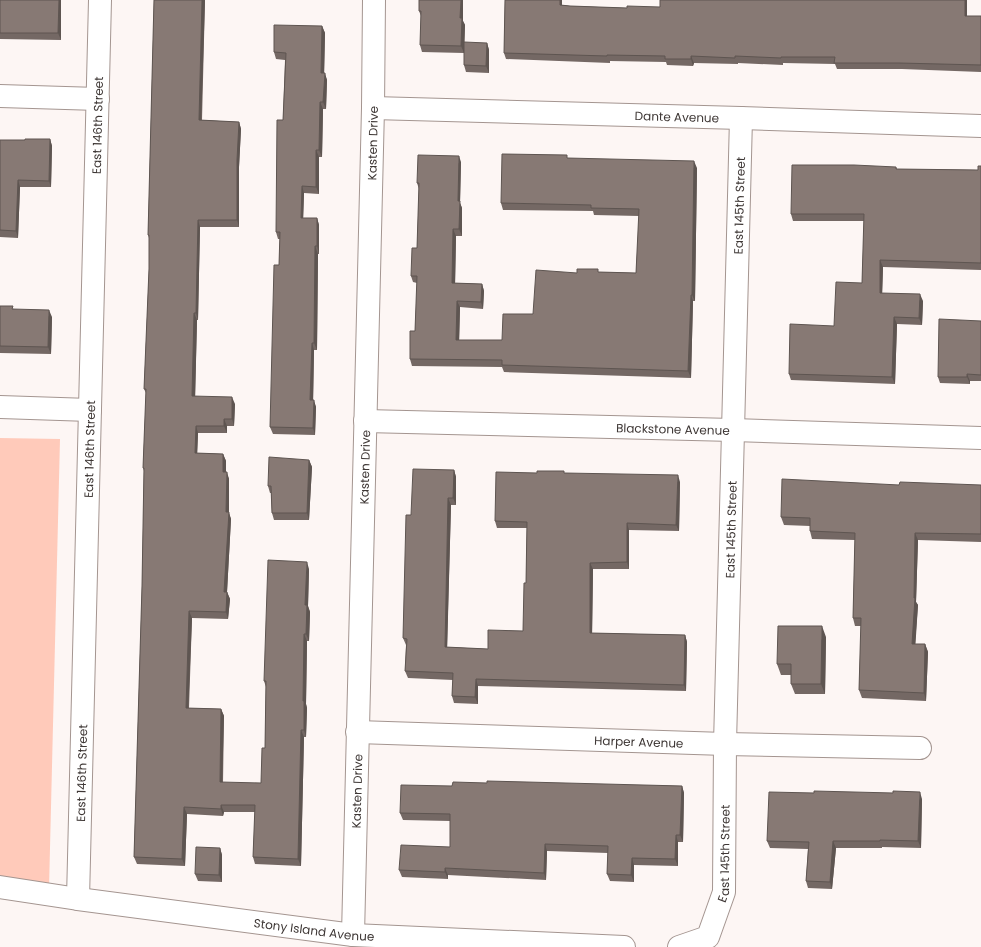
<svg xmlns="http://www.w3.org/2000/svg" width="981" height="947" viewBox="0 0 981 947" font-family="Poppins,sans-serif">
	<rect width="100%" height="100%" fill="#fdf6f4"/>
	<path fill="#ffcaba" d="M0,438L60,439L49,889L0,881Z"/>
	<g fill="none" stroke-linecap="round" stroke-linejoin="round">
		<defs>
			<g id="minor">
				<path d="M0,96L98,99"/>
				<path id="s1" d="M373,108L741,118L981,126"/>
				<path d="M0,407L90,410"/>
				<path id="s2" d="M365,421L733,430L981,438"/>
				<path id="s3" d="M357,732L725,744L920,748"/>
				<path id="s4" d="M0,887L78,899L353,935L624,947"/>
				<path id="s5" d="M78,899L100,0"/>
				<path id="s6" d="M353,935L373,108L374,0"/>
				<path id="s7" d="M679,947L708,937L724,892L725,744L741,118"/>
			</g>
		</defs>
		<use href="#minor" stroke="#a49590" stroke-width="24"/>
		<use href="#minor" stroke="#fff" stroke-width="22"/>
	</g>
	<path fill="#746864" d="M0,0H61V40L0,39Z
		M154,0H205L202,120L239,122L241,129L239,167V227H200L198,320H197L195,396L235,404L234,426H227V433H198L197,453L223,454L226,461V472L229,479V513L231,519L227,592L230,599L228,619L192,618L189,708L221,709L224,716L223,783H261L265,748L266,687L264,681L309,569L308,606L310,612L309,641H307L306,704L307,708L306,737H304L301,866L255,864L253,857L255,812H224L223,816L187,814L185,866L137,864L134,857L142,586L144,471L143,468L146,393L144,389L149,269V238L148,235Z
		M419,0H463V21L465,25L464,53L422,52L420,45L421,16L419,11Z
		M505,0H562V5L570,6L627,8L660,7V0H967V16H981V72L902,69H837L835,64L783,63V65L738,63V64L694,63L693,66L667,65L666,62L610,61V63L506,59L504,53Z
		M322,26L325,33L324,73L327,80L326,109H323L322,157H319V194L304,193L303,218H317L319,225V254H318L317,350H314L313,400L316,407L315,435L273,434L270,427L279,265L280,239H278L276,232L283,120L285,60L276,59L274,52Z
		M487,43L489,50V73L466,72L464,65Z
		M50,139L52,146L51,187H20L18,238L0,237V140H25Z
		M568,158L697,168L695,301H693L691,378L504,372L502,367L412,366L410,359L415,331L417,283L413,282L411,276L417,248L419,189L417,183L461,162L460,203L462,208V236H456L455,283L482,284L484,291L483,309L460,307L459,340H502L533,314L577,273L599,272L636,273L639,216L594,215L593,211L503,210L501,203Z
		M981,166V270L883,267L882,293L923,301L922,325L897,324L895,384L791,380L789,374L834,326L862,283L864,221H793L791,214L896,167L897,169L978,170Z
		M0,306L52,317L51,354L0,353Z
		M981,321V381H970V384L940,383L938,377Z
		M309,460L312,467L309,520H274L272,513L271,493H270L268,486Z
		M454,470L456,477V505H451L447,647L488,649L523,631L526,583L527,528H497L495,521L564,473L680,482L679,531L629,530V569H593L592,633L685,635L687,642L686,691L478,686V704L454,703L452,696L453,680L408,678L405,671L406,645L403,638L411,515Z
		M899,485H981V542L918,540L916,602L918,605L915,644H925L928,652L926,701L862,698L859,690L861,626H855L853,618L855,540L812,539L810,531V526L784,525L781,517Z
		M826,637L825,694H795L791,684V675H781L777,664Z
		M487,783L682,786L684,793L683,842H678V866L634,865V882L610,881L607,874L608,853L547,851L546,880L448,875V879L402,877L399,870L450,847V821L403,820L400,813L452,786Z
		M922,799L921,848L882,847V848H836L832,889L808,888L806,881L808,849L770,848L767,841Z
		M220,848L222,855V882L198,881L195,874Z"/>
	<path fill="#5e5551" d="M59,0H61V40L58,33Z
		M202,0H205L201,127L199,120Z
		M461,0H463V21L465,25L464,53L461,46L460,18Z
		M560,0H562V11L560,5Z
		M965,0H967V22L965,16Z
		M322,26L325,33L324,80L321,73Z
		M487,43L489,50V73L486,66Z
		M691,56L694,63L693,66L691,59Z
		M325,73L327,80L326,109L323,102Z
		M320,102L323,109L322,157L319,150Z
		M239,122L241,129L239,167V227L237,220V160Z
		M50,139L52,146L51,187L49,181Z
		M316,150L319,157V194L316,187Z
		M459,156L461,162L460,203L462,208V236L459,229L458,201Z
		M694,161L697,168L695,301L692,295Z
		M18,180L20,187L18,238L16,231Z
		M302,186L304,193L303,225L301,218Z
		M317,218L319,225V254L317,246Z
		M198,220L200,227L198,320L196,313Z
		M453,229L456,236L455,289L452,283Z
		M315,246L318,254L317,350L314,343Z
		M880,260L883,267L882,300L880,293Z
		M482,284L484,291L483,309L481,302Z
		M920,294L923,301L922,325L919,318Z
		M691,295L693,301L691,378L688,371Z
		M457,301L460,307L459,347L456,340Z
		M49,310L52,317L51,354L48,347Z
		M194,313L197,320L195,403L192,396Z
		M894,317L897,324L895,384L892,377Z
		M312,343L314,350L313,407L310,400Z
		M967,374L970,381V384L967,377Z
		M232,397L235,404L234,426L232,419Z
		M314,400L316,407L315,435L313,428Z
		M224,419L227,426V433L224,426Z
		M196,426L198,433L197,460L195,453Z
		M223,454L226,461V479L223,472Z
		M309,460L312,467L309,520L307,513Z
		M454,470L456,477V505L453,498Z
		M227,472L229,479V513L231,519L227,592L230,599L228,619L226,612L224,592Z
		M678,475L680,482L679,531L676,525Z
		M448,498L451,505L447,654L445,647Z
		M627,523L629,530V569L627,562Z
		M915,533L918,540L916,602L918,605L915,651L912,644Z
		M307,562L309,569L308,606L310,612L309,641L306,634L305,605Z
		M590,563L593,569L592,640L590,633Z
		M189,611L192,618L188,715L186,708Z
		M822,626L826,637L825,694L821,684Z
		M304,634L307,641L306,704L307,708L306,737L304,730L303,701Z
		M685,635L687,642L686,691L684,685Z
		M925,644L928,652L926,701L924,693Z
		M476,679L478,686V704L475,697Z
		M221,709L224,716L222,789L220,782Z
		M301,730L304,737L301,866L298,859Z
		M682,786L684,793L683,842L680,835Z
		M920,792L922,799L921,848L918,841Z
		M221,805L224,812L223,816L221,809Z
		M184,807L187,814L185,866L182,859Z
		M676,835L678,842V866L675,859Z
		M833,841L836,848L832,889L830,882Z
		M545,844L547,851L546,880L544,873Z
		M220,848L222,855V882L219,875Z
		M632,858L634,865V882L631,875Z
		M445,868L448,875V879L445,872Z"/>
	<path fill="#877974" stroke="#5e5551" d="M0,0H59L58,33H0Z
		M154,0H202L199,120L239,122L237,160V220H198L196,313H194L192,396L232,397V419H224V426H196L195,453L223,454V472H227L226,512H229L224,592H227L226,612L189,611L186,708L221,709L220,782L261,783L262,748H265L266,681H264L268,560L307,562L305,605H307L306,634H304L303,701H304V730H301L298,859L253,857L255,805H221V809L184,807L182,859L134,857L142,586L144,468H143L146,389H144L149,269V235H148Z
		M419,0H461L460,18H462L461,46L420,45L421,11H419Z
		M505,0H560V5L570,6L627,8V6L660,7V0H965V16H981V65L899,63H834L835,57H781V58L735,56V58L691,56V59H665V56L607,55V56L504,53Z
		M274,25L322,26L321,73H325L323,102H320L319,150H316V187L302,186L301,218H317V246H315L314,343H312L310,400H314L313,428L270,427L274,265H279L280,232H276L277,120H283L286,53L274,52Z
		M464,42L487,43L486,66L464,65Z
		M25,139H50L49,181L18,180L16,231L0,230V140H25Z
		M502,154L567,155V158L694,161L692,295H691L688,371L502,365V360L410,359V331H415L417,276H411L412,248H417L419,183H417L418,155L459,156L458,201H460L459,229H453L452,283L482,284L481,302L457,301L456,340H502L503,314H533L536,270L577,273V269H598V272L636,273L639,209L591,208V205L501,203Z
		M792,165H854L896,167V169L978,170V166H981V263L880,260V293L920,294L919,318L894,317L892,377L789,374L790,324L834,326L836,282L862,283L864,214H791Z
		M0,306H13L12,309L49,310L48,347L0,346Z
		M939,319L981,321V375L967,374V377H938Z
		M269,457L309,460L307,513H272L271,486H268Z
		M413,469L454,470L453,498H448L445,647L488,649V630L523,631L524,583H526L527,522L495,521L496,472L537,473V471H564V473L678,475L676,525L627,523V562L590,563V633L685,635L684,685L476,679L475,697L452,696L453,673L405,671L407,639L403,638L406,515H411Z
		M782,479L899,485L900,482L981,485V534L915,533L914,598H915L912,644H925L924,693L859,690L861,618H853L855,533L810,531V518L781,517Z
		M778,626H822L821,684H791V664H777Z
		M487,781L682,786L680,835H676L675,859L632,858L631,875L607,874L608,846L545,844L544,873L445,868V872L399,870L401,845L450,847V814L400,813L401,785L452,786L453,782L487,783Z
		M814,791L893,793V791L920,792L918,841L880,840V841H833L830,882L806,881L809,842L767,841L769,792L814,793Z
		M196,847L220,848L219,875L195,874Z"/>
	<g text-anchor="middle" dominant-baseline="central" stroke-width="4" stroke-linejoin="round" paint-order="stroke">
		<g font-size="12" fill="#3e3735" stroke="#fff">
			<text stroke="none"><textPath href="#s1" startOffset="304">Dante Avenue</textPath></text>
			<text stroke="none"><textPath href="#s5" startOffset="774">East 146th Street</textPath></text>
			<text stroke="none"><textPath href="#s6" startOffset="792">Kasten Drive</textPath></text>
			<text stroke="none"><textPath href="#s7" startOffset="765">East 145th Street</textPath></text>
			<text stroke="none"><textPath href="#s2" startOffset="308">Blackstone Avenue</textPath></text>
			<text stroke="none"><textPath href="#s5" startOffset="450">East 146th Street</textPath></text>
			<text stroke="none"><textPath href="#s6" startOffset="468">Kasten Drive</textPath></text>
			<text stroke="none"><textPath href="#s7" startOffset="441">East 145th Street</textPath></text>
			<text stroke="none"><textPath href="#s3" startOffset="282">Harper Avenue</textPath></text>
			<text stroke="none"><textPath href="#s5" startOffset="126">East 146th Street</textPath></text>
			<text stroke="none"><textPath href="#s6" startOffset="144">Kasten Drive</textPath></text>
			<text stroke="none"><textPath href="#s7" startOffset="117">East 145th Street</textPath></text>
			<text stroke="none"><textPath href="#s4" startOffset="317">Stony Island Avenue</textPath></text>
		</g>
	</g>
</svg>
